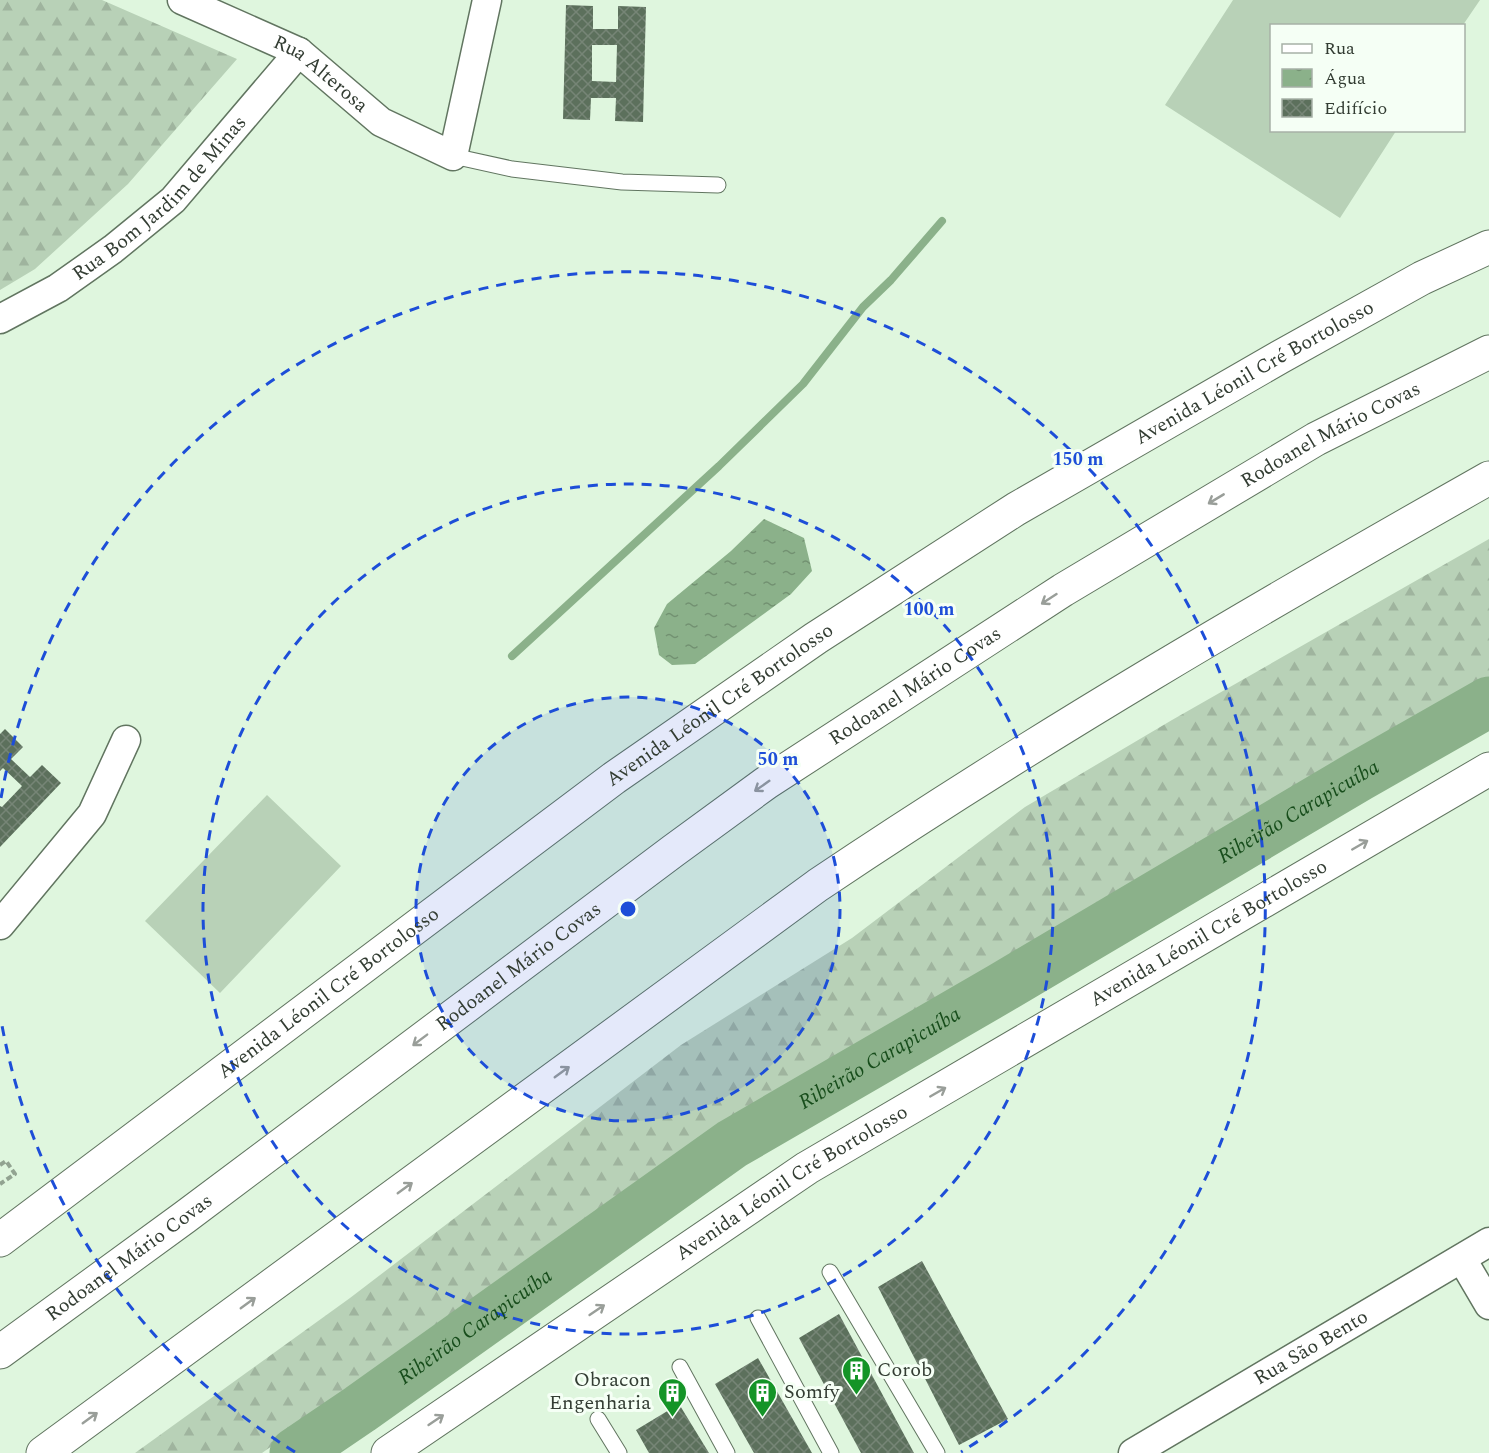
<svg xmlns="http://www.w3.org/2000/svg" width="1489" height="1453" viewBox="0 0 1489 1453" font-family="Spectral,serif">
	<defs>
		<pattern id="forest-firs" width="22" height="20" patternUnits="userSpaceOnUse" patternTransform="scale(1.5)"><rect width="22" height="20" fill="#b8d1b7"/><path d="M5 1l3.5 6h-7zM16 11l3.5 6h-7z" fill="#9fb49e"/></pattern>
		<pattern id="water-ripples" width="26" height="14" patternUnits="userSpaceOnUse" patternTransform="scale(1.5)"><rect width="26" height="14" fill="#8bb18a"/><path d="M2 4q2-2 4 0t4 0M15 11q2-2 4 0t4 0" fill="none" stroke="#729171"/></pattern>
		<pattern id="building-cross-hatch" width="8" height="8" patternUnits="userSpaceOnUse" patternTransform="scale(1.5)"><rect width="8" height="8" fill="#5c705c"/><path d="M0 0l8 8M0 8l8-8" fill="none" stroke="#768576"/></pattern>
	</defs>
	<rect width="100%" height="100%" fill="#dff6de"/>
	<path fill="url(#forest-firs)" d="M0,0H102L237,59L128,184L35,269L0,290Z
		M1489,539V679L1155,878L965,987L382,1368L262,1453H135L350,1298L681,1045L852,938L1025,807L1172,720Z"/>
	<path fill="#b8d1b7" d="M1233,0H1480L1463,25L1272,26V130L1396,131L1340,218L1165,105Z
		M267,795L341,866L220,993L145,921Z"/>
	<path fill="url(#water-ripples)" d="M764,519L804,538L812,571L791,594L695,664L672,665L659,655L654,628L667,604L731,551Z"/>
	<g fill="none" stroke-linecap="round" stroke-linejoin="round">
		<path stroke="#8bb18a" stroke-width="8" d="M512,656L719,466L803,384L863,307L891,280L942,221"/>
		<path stroke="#8bb18a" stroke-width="51" id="s1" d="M295,1453L360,1409L732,1144L1001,988L1359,776L1489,702"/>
	</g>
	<path fill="url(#building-cross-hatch)" fill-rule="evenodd" d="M566,5L593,6V29H618V6L646,7L643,122L615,121L616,98H591L590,120L563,119ZM592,45H617L616,82L592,81Z
		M5,729L23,747L11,759L30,777L42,765L61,783L0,847V806L2,807L22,786L3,768L0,771V734Z
		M922,1261L1008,1419L959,1445L878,1287Z
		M839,1314L914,1453H861L799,1338Z
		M758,1358L812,1453H754L715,1384Z
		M679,1404L709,1453H649L636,1430Z"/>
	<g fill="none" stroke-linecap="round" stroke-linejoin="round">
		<defs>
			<path id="lane" d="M453,156L512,169L622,182L718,185
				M830,1272L937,1453
				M758,1318L831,1453
				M680,1367L727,1453
				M598,1419L619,1453"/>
			<g id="street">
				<path id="s2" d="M182,0L299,52L381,122L453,156L487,0"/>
				<path id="s3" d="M0,319L58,288L113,249L173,200L299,52"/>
				<path d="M0,925L92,814L126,740"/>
				<path d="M1462,1259L1489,1305"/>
				<path id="s4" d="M1133,1453L1489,1242"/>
			</g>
			<g id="secondary">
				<path id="s5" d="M0,1240L614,778L816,638L1016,509L1280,357L1422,278L1489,247"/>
				<path id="s6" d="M388,1453L807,1168L1489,769"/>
			</g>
			<g id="highway">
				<path id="s7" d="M0,1352L185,1217L673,851L766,783L1063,590L1316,439L1489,352"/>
				<path d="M43,1453L818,885C1035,739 1261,607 1489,478"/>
			</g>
		</defs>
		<use href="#lane" stroke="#617560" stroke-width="17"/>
		<use href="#street" stroke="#617560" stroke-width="31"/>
		<use href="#secondary" stroke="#617560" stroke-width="35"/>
		<use href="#highway" stroke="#617560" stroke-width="35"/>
		<path stroke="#92a391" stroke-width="4" stroke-dasharray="6 3" stroke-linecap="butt" d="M0,1165L6,1161L15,1174L0,1184"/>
		<use href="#lane" stroke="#fff" stroke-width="15"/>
		<use href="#street" stroke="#fff" stroke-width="28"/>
		<use href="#secondary" stroke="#fff" stroke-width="33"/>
		<use href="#highway" stroke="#fff" stroke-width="33"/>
	</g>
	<defs><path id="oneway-shaft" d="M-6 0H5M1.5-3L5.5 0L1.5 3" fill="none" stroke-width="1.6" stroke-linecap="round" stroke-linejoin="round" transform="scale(1.5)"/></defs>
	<g stroke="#999e99">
		<use href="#oneway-shaft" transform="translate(1216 499) rotate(149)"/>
		<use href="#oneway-shaft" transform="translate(1049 599) rotate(147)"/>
		<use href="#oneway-shaft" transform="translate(762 786) rotate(145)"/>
		<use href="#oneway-shaft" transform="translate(1360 845) rotate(-30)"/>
		<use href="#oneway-shaft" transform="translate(420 1040) rotate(143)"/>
		<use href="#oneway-shaft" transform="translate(562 1072) rotate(-36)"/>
		<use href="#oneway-shaft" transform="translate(938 1092) rotate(-30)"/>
		<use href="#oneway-shaft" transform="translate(405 1188) rotate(-36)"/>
		<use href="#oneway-shaft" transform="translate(248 1303) rotate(-36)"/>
		<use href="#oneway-shaft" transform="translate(597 1310) rotate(-34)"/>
		<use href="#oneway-shaft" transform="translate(90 1418) rotate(-36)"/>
		<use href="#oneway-shaft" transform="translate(436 1420) rotate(-34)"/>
	</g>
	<circle cx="628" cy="909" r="212" fill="#1d4ed8" fill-opacity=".12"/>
	<g fill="none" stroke="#1d4ed8" stroke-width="3" stroke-dasharray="10 8">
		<circle cx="628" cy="909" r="212"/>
		<circle cx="628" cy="909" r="425"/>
		<path d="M295 1452A637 637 0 0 1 1 1020M1 798A637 637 0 1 1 961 1452"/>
	</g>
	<defs>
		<symbol id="building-pin" viewBox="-11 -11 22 30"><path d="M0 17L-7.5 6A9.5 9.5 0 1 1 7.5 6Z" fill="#149427" stroke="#f5fff5"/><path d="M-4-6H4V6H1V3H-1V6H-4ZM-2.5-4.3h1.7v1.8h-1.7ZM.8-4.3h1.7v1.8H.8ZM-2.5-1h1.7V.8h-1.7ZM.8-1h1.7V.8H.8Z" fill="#fff"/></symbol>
	</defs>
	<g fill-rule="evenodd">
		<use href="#building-pin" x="840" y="1354" width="33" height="45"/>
		<use href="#building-pin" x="656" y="1376" width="33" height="45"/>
		<use href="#building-pin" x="746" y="1376" width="33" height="45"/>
	</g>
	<g text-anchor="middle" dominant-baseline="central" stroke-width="6" stroke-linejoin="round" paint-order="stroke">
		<g font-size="20" fill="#333d33" stroke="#f5fff5">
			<text stroke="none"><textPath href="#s2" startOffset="158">Rua Alterosa</textPath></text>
			<text stroke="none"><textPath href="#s3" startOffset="202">Rua Bom Jardim de Minas</textPath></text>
			<text stroke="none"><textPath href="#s5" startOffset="1527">Avenida Léonil Cré Bortolosso</textPath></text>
			<text stroke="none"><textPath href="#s7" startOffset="1618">Rodoanel Mário Covas</textPath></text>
			<text stroke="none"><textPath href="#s7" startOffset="1132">Rodoanel Mário Covas</textPath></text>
			<text stroke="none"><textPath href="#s5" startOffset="897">Avenida Léonil Cré Bortolosso</textPath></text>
			<text stroke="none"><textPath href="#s6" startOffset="972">Avenida Léonil Cré Bortolosso</textPath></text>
			<text stroke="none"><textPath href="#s7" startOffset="646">Rodoanel Mário Covas</textPath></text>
			<text stroke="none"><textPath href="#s5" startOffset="411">Avenida Léonil Cré Bortolosso</textPath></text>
			<text stroke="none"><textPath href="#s6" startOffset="486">Avenida Léonil Cré Bortolosso</textPath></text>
			<text stroke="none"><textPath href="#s7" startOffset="160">Rodoanel Mário Covas</textPath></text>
			<text stroke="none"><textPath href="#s4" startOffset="207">Rua São Bento</textPath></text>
		</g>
		<g font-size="20" fill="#333d33" stroke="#f5fff5" text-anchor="start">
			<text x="877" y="1370">Corob</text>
			<text x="651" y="1380" text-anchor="end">Obracon<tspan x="651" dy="23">Engenharia</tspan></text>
			<text x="784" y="1392">Somfy</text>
		</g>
		<g font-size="21" font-style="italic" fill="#174d1b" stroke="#f5fff5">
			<text stroke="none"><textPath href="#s1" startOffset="1192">Ribeirão Carapicuíba</textPath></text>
			<text stroke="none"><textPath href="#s1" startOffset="706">Ribeirão Carapicuíba</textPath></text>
			<text stroke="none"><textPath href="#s1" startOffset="220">Ribeirão Carapicuíba</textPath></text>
		</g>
	</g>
	<circle cx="628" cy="909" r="9" fill="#1d4ed8" stroke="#f5fff5" stroke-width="3"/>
	<g font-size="18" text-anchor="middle" font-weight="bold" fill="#1d4ed8" stroke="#f5fff5" stroke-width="6" stroke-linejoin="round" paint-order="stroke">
		<text x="1078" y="465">150 m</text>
		<text x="929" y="615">100 m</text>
		<text x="778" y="765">50 m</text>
	</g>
	<rect x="1270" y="24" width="195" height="108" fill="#f5fff5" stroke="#a7b1a7" stroke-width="1.5"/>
	<rect x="1282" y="44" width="30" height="9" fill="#ffffff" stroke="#a7b1a7" stroke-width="1.5"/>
	<text x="1324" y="54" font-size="18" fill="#333d33">Rua</text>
	<rect x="1282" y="69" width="30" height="18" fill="url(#water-ripples)" stroke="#a7b1a7" stroke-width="1.5"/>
	<text x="1324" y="84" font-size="18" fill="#333d33">Água</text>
	<rect x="1282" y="99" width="30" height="18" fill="url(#building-cross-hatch)" stroke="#a7b1a7" stroke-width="1.5"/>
	<text x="1324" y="114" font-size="18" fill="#333d33">Edifício</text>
</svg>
